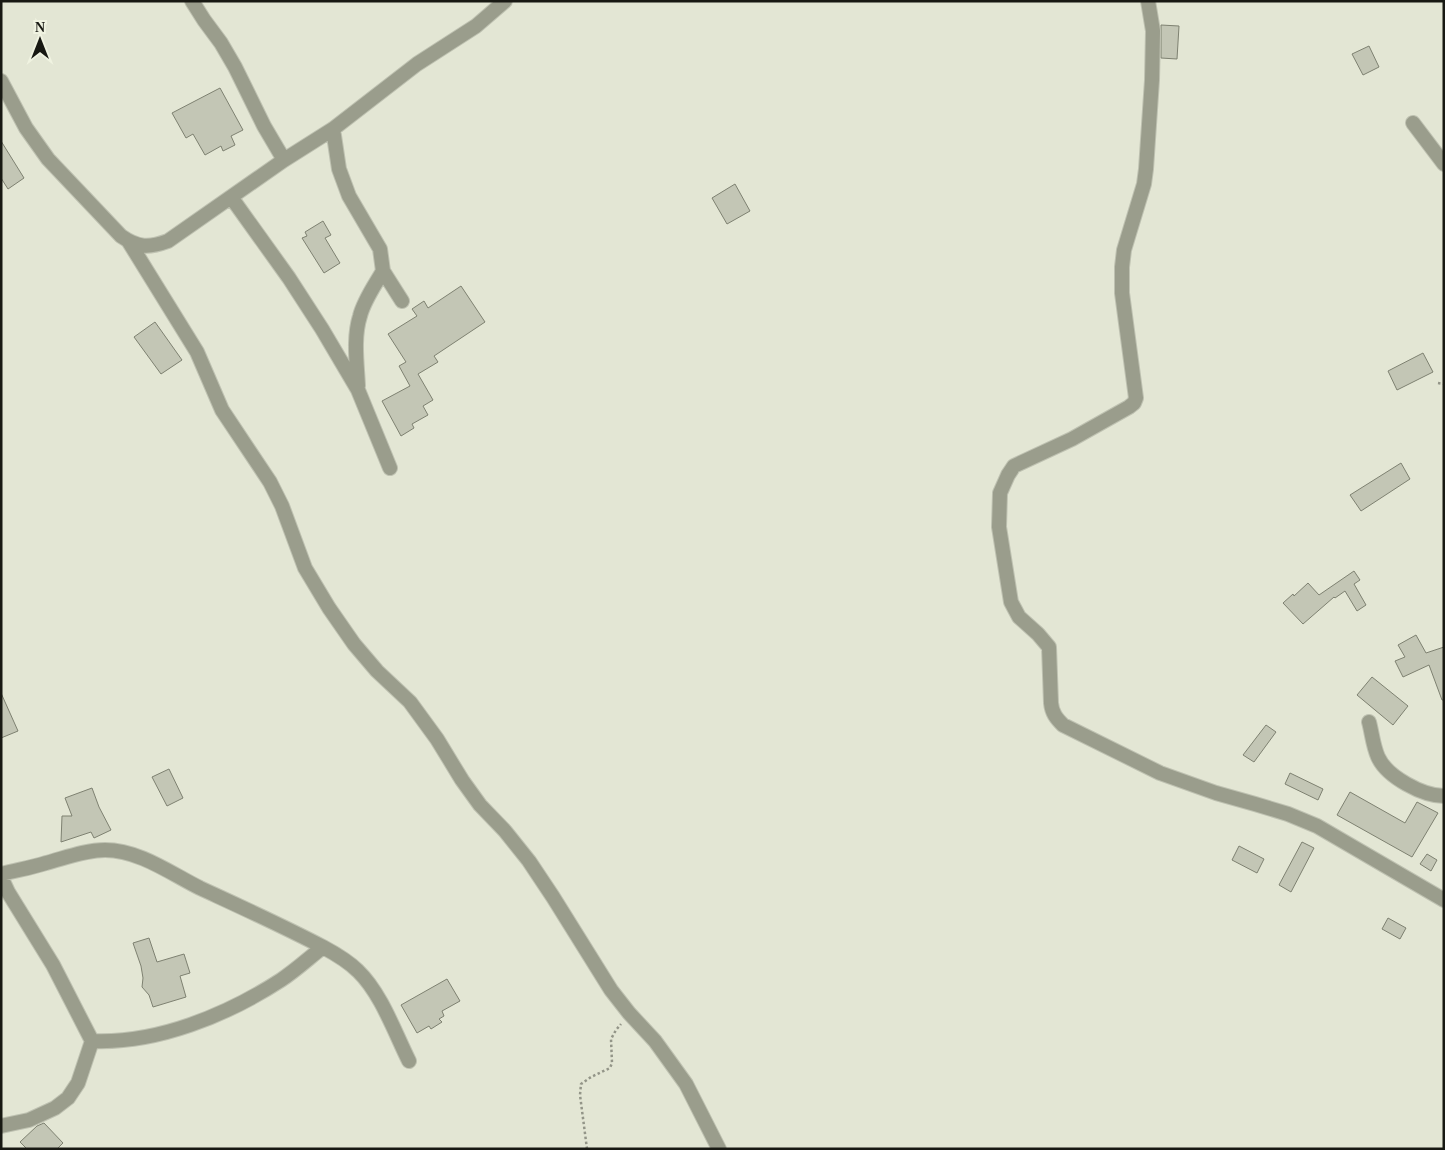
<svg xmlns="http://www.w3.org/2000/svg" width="1445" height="1150" viewBox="0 0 1445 1150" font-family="Georgia,serif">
	<rect width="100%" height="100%" fill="#e3e6d4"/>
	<path fill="#c3c6b5" stroke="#7e8171" d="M1161,25L1179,26L1177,59L1161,58Z
		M1369,46L1379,67L1363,75L1352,54Z
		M220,88L243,130L231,136L235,145L223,151L221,146L205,155L193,134L186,138L172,113Z
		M1,141L24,178L8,189L1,178Z
		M735,184L750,211L727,224L712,198Z
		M323,221L331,235L325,238L340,263L324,273L302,238L307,236L305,232Z
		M461,286L485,322L434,356L438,362L418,374L433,400L423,406L428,415L412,424L414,428L401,436L382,401L410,386L399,366L406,362L388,334L417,316L412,309L424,301L428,308Z
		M155,322L182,360L161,374L134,337Z
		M1423,353L1433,372L1397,390L1388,371Z
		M1401,463L1410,479L1361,511L1350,495Z
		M1354,571L1360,580L1354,584L1366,605L1357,611L1345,591L1335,598L1334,597L1303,624L1283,603L1293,594L1294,596L1308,583L1319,595Z
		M1416,635L1426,653L1444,647V700H1442L1429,665L1403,677L1395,661L1405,657L1398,645Z
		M1372,677L1408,706L1393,725L1357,695Z
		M1,693L18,731L1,738Z
		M1266,725L1276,732L1254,762L1243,755Z
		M169,769L183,798L167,806L152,777Z
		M1290,773L1323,789L1318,800L1285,784Z
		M92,788L99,807L111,830L94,838L91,832L61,842L62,816H72L65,798Z
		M1350,792L1405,823L1417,802L1438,813L1412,857L1337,815Z
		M1302,842L1314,848L1291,892L1279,885Z
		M1239,846L1264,859L1257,873L1232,860Z
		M1427,854L1437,860L1431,871L1420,864Z
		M1388,918L1406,928L1400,939L1382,929Z
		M149,938L157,962L184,954L190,973L180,976L186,997L153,1007L149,995L142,987L143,978L141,966L133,943Z
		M447,979L460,1001L442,1011L444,1016L439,1019L442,1022L431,1029L429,1026L417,1033L401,1005Z
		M44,1123L63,1143L57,1149H27L20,1142L37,1126Z"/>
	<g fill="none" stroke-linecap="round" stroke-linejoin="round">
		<defs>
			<path id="minor" d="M192,1L204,20L221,43L235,67L264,126L284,160
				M1148,1L1153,31L1152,80L1146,169L1144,184L1124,250L1122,267V293L1136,398L1134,403L1129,407L1072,439L1014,466L1008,475L1000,493L999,527L1011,602L1019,617L1038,634L1049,647L1051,703C1052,713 1056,718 1063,725L1160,773L1216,793L1255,804L1288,814L1317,826L1444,900
				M1,81L26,128L48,159L121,236C138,248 149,248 168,241L284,160L333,129L417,64L476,26L505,1
				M1413,123L1444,164
				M333,129L339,169L349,196L380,249L383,271L402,301
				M231,197L289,278L322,329L358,390L390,468
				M129,242L197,352L222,410L270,482L282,506L305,568L329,608L354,644L377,671L410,702L437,739L462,780L480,805L505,831L529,861L553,897L611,990L629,1013L655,1041L686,1084L719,1149
				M358,386C357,364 353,338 360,316C364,300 375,285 383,271
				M1369,722C1372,733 1373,746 1378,757C1387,777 1423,796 1444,796
				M1,874C16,870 31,868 46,863C65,858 85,850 105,850C139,850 170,873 200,888C241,907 283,926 323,947
				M1,877L8,892L53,965L92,1041L78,1083L68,1098L55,1108L29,1120L1,1126
				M92,1041C157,1044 227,1015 281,980C296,970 309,958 323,947C336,954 348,961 358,971C381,993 395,1033 409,1061"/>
		</defs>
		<use href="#minor" stroke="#bec1b1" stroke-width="16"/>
		<path stroke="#939588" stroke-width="2.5" stroke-dasharray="2.5 2.5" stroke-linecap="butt" d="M1438,383L1444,384
			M587,1149L580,1095L581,1084L591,1077L610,1068L612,1063L611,1039L616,1030L621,1024"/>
		<use href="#minor" stroke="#9a9d8c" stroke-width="14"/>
	</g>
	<rect width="1445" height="1150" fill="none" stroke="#181913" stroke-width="5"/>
	<g transform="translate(40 40)" stroke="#f0f3e1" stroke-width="4" paint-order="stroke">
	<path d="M0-4L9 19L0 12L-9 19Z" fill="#181913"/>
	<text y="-8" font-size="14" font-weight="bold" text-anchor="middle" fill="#181913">N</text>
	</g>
</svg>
